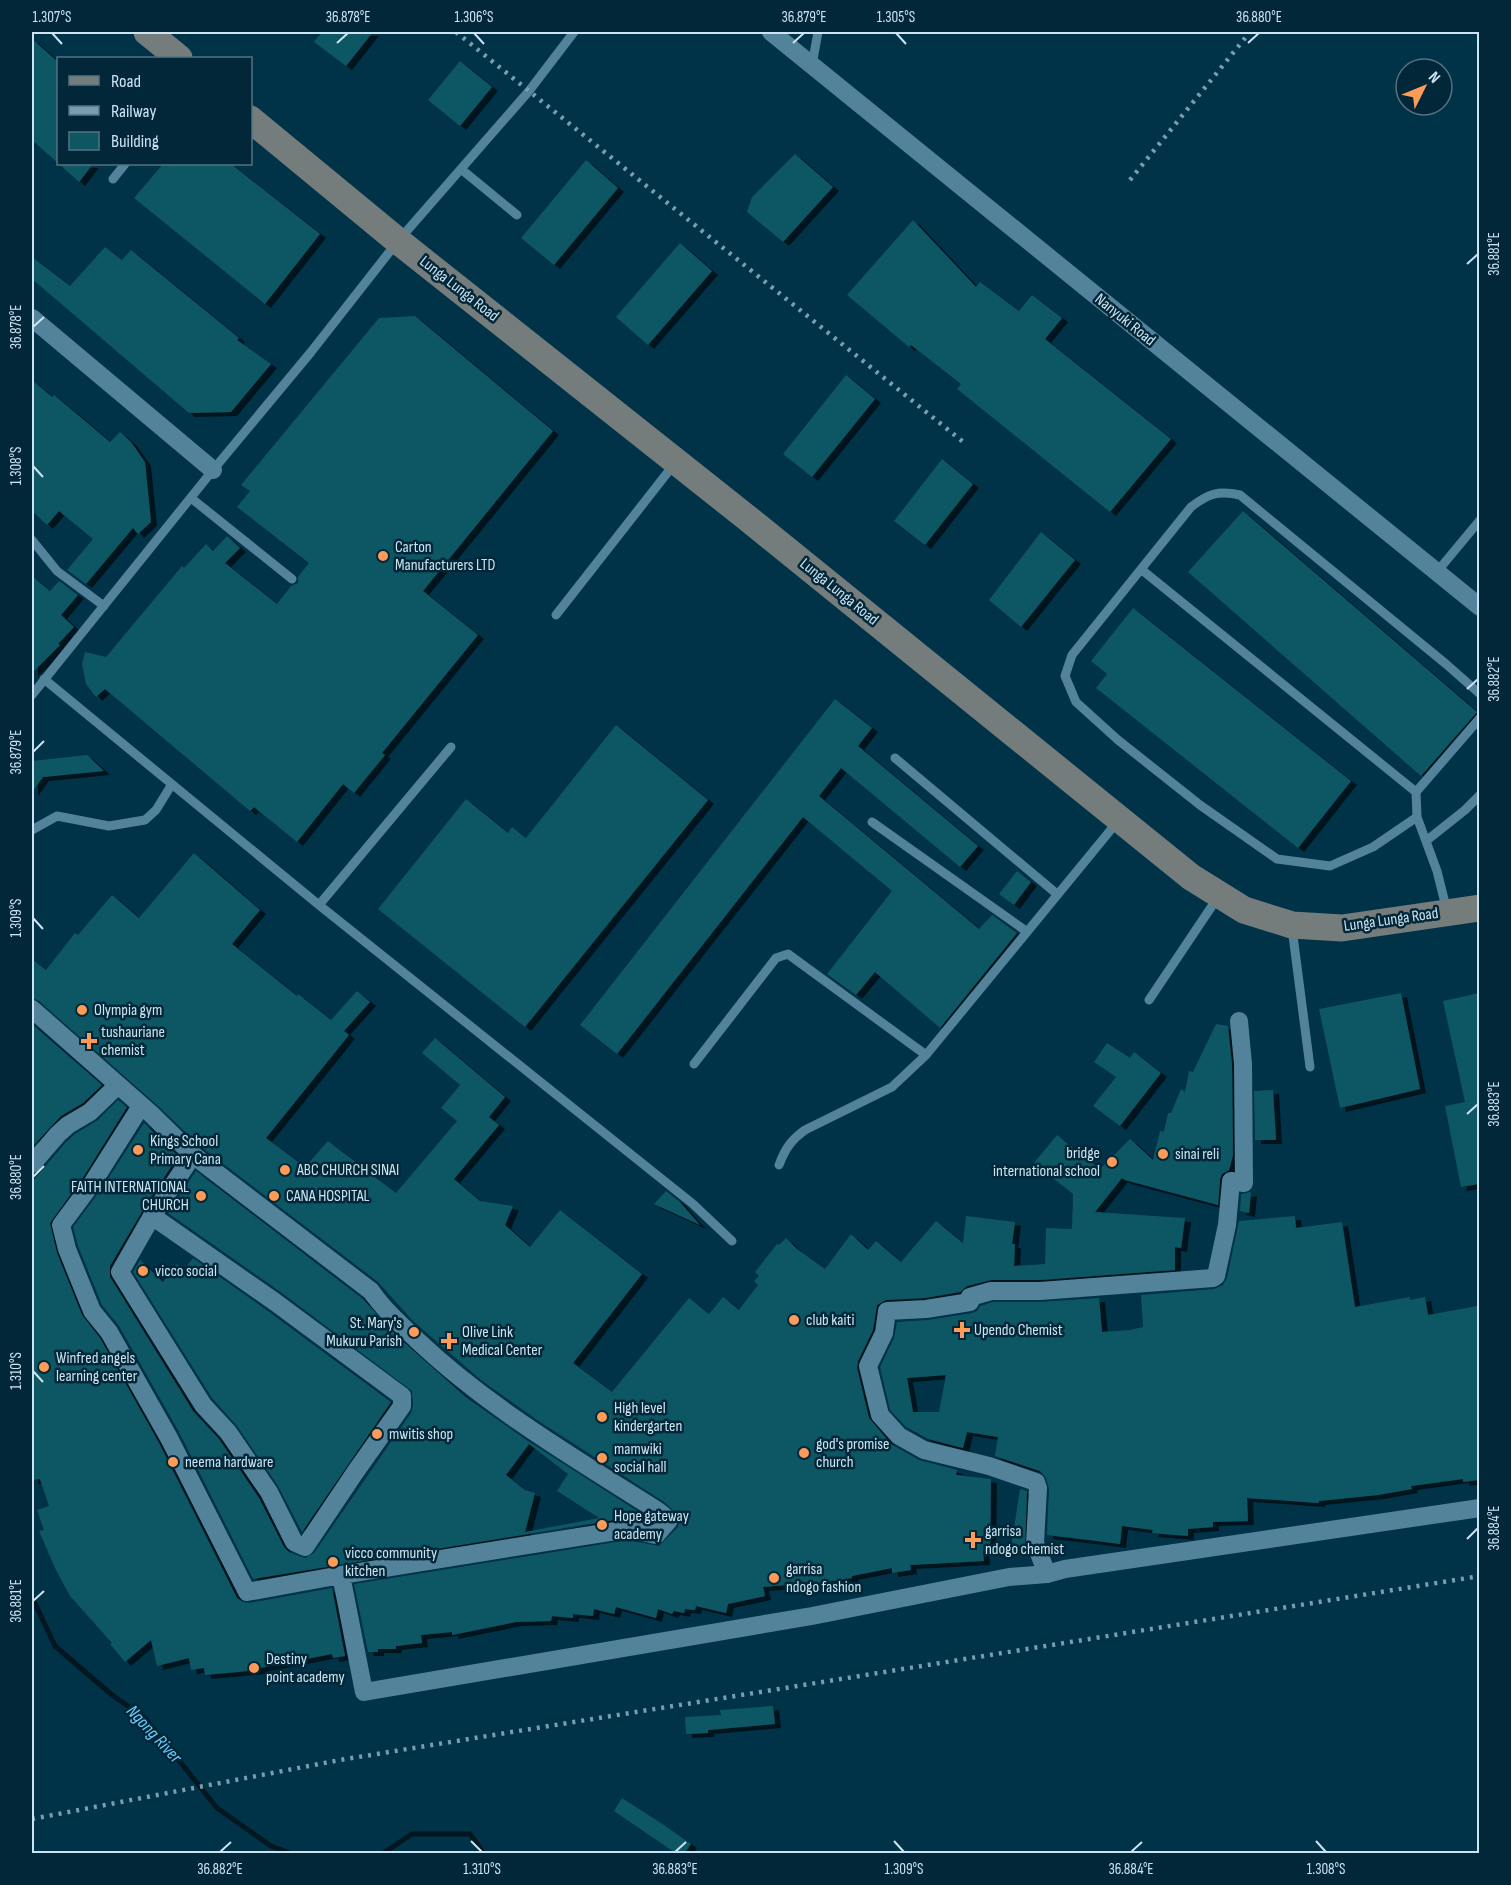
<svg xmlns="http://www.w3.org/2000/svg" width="1511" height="1885" viewBox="0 0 1511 1885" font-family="'Sofia Sans Condensed',sans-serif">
	<defs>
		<filter id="shadow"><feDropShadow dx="6" dy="4" stdDeviation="0" flood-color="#0009"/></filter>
	</defs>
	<rect width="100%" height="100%" fill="#003248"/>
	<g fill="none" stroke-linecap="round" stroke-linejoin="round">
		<path stroke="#031721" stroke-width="5" d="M32,1597L55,1646L112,1695L145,1718L217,1808L271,1846L293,1854
			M382,1854L412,1834H470L484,1854"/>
	</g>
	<path fill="#0f5663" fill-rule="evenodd" filter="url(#shadow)" d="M322,32H373L346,66L314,42Z
		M32,39L58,62V164H93L79,182L32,140Z
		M460,61L492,87L460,126L428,100Z
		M795,154L833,187L783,242L747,212L752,197Z
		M586,160L618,188L554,265L521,238Z
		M163,164H231L320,234L265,304L134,198Z
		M913,220L976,287L980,282L1019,311L1032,295L1062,318L1045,339L1171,439L1110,512L957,389L961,384L911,345L909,347L847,295Z
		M680,243L712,271L648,345L616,317Z
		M105,247L122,260L131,250L239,338L237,340L271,364L231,412L189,413L32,279V257L70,286Z
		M415,316L553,431L423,591L478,635L382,753L385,755L354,793L343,784L297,842L254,807L250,811L105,689L96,697L86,684L82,664L85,652L106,657L182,566L184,568L206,544L213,551L227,536L240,548L225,563L277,604L291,586L298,583V577L309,563L237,507L250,491L241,485L379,318Z
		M846,375L875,399L812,477L783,454Z
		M32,380L52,397L54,395L110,442L120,432L131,442L145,462L151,522L138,534L133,528L86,584L67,570L93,539L59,511L47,525L32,511Z
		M942,459L973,484L925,545L894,521Z
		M1243,511L1477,712L1421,776L1188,572Z
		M1041,532L1075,560L1021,627L989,600Z
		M32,576L50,591L59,581L78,595L61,615L74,627L58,644L60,645L32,673Z
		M1133,608L1351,781L1298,848L1096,688L1107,674L1091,661Z
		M835,699L872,728L858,746L978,846L960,867L841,768L819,796L979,929L992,915L1017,933L940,1028L875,972L856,995L827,974L892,891L803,817L617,1054L580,1025Z
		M616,725L708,800L525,1027L378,909L466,799L508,833L512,827L526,838Z
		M87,755L104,771L43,777L32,792V761Z
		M194,853L260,910L232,944L297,996L298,994L331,1020L357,991L370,1002L344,1031L349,1035L266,1138L305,1167L328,1141L396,1193L457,1121L441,1108L460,1085L422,1053L435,1038L505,1097L489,1117L499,1125L454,1179L480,1201L513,1206L505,1225L530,1247L560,1210L642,1274L573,1363L612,1392L689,1298L709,1314L723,1297L739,1310L758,1285L754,1281L759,1276L755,1272L777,1244L779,1245L786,1238L797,1249L825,1269L851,1234L868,1250L876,1241L901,1262L936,1221L963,1243L966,1216L1015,1222L1012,1244H1015L1014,1266L1045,1264L1046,1228L1072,1229L1073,1194L1034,1163L1057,1135L1100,1169L1130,1139L1153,1160L1160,1131L1164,1132L1168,1113H1171L1181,1089L1185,1092L1189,1071L1193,1072L1216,1024L1228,1026L1232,1065L1233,1155L1229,1170L1222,1174L1220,1179L1218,1205L1125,1180L1122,1178L1095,1212L1185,1218L1181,1248L1175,1247V1270L1040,1280H991L967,1286L960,1292L925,1298L886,1300L877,1305L873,1330L858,1361L857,1368L869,1418L891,1444L919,1460L957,1470L956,1475L991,1479L990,1551H983L984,1561L910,1565L911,1570L892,1573V1568L852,1576V1578L826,1582V1583L810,1585V1583L763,1587L765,1596L728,1604L726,1613L696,1606L695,1610L685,1609L684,1613L674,1611L672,1614L658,1609L656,1618L616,1607L614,1614L594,1609L593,1616L573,1614V1618L552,1616L551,1621L516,1622L452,1635V1632L421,1635L422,1643L396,1646V1649H378V1652H368L354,1584L628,1540L659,1546L678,1527L680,1517L664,1502L540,1422L481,1380L413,1321L378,1282L200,1146L157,1105L39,1001L32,998V959L46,970L75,933L78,935L112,895L139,918Z
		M1017,871L1031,882L1014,905L999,894Z
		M1401,993L1420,1089L1340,1108L1319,1009Z
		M1479,993V1184L1461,1187L1445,1106L1465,1102L1443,1001Z
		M32,1024L102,1085L83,1103L61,1116L32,1147Z
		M1107,1043L1130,1058L1134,1052L1161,1073L1120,1126L1093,1106L1116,1077L1094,1062Z
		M1273,1090L1276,1140H1255L1254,1091Z
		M118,1100L127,1107L84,1176L50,1223L57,1253L82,1315L100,1338L159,1443L237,1598L243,1602L249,1603L332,1588L345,1656L333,1658L332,1654L260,1668V1670L205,1675L204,1668L191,1670L189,1658L157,1666L151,1640L125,1662L110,1644L112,1643L70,1596L55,1568L39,1531L44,1530L37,1510L49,1506L40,1479L32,1480V1182L66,1142L75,1134L98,1120Z
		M144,1123L178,1156L143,1210L110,1266V1277L193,1411L219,1439L259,1498L284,1547L289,1552L305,1558L314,1553L411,1413L413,1406L412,1391L282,1293L168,1213L196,1171L363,1299L398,1337L467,1398L528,1441L653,1521L626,1518L253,1579L179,1432L119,1326L102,1305L78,1246L73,1227L102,1188ZM529,1444L568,1474L557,1491L599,1518L525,1532L535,1493L525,1490L506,1475Z
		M666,1191L679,1201L700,1225L654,1204Z
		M1251,1192L1249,1213L1240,1211L1241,1194Z
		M1295,1216L1296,1228L1342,1222L1355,1307L1410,1297V1300L1425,1297L1428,1315L1477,1306L1479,1351V1480L1463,1482V1479L1411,1486L1412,1489L1378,1495L1319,1501V1503L1247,1498L1248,1521L1213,1522V1527L1188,1529V1536L1152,1533L1153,1530L1122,1526L1120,1544L1089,1540L1047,1535L1049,1489L1046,1478L1040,1471L995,1456L998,1437L967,1432L963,1448L928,1439L906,1427L890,1410L880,1367L894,1338L897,1322L928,1320L972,1313L977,1311L980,1306L993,1302H1041L1099,1298L1102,1332L1130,1330L1143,1327L1141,1295L1214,1289L1223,1285L1227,1278L1239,1221ZM946,1375L939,1412H913L907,1378Z
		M193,1258L268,1311L391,1402L302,1532L278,1486L237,1426L212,1398L133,1272L140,1260L163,1282L177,1264L184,1270Z
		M1020,1489L1027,1491L1025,1548H1011Z
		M773,1706L775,1724L708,1730V1733L686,1734L685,1717L721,1715L720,1710Z
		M622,1798L664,1825L691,1844L684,1854H677L652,1837L614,1811Z"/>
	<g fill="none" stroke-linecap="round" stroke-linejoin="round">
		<path stroke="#53829b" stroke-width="9" d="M812,65L818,32
			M461,169L517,215
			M113,179L125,164
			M191,498L292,579
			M32,540L57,571L104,606
			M1142,570L1416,792
			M1436,573L1480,520
			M556,615L675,463
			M44,679L319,905L693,1204L732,1241
			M32,695L213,470L311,352L398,241L529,91L574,32
			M895,758L1057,894
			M1417,817L1416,792L1480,718
			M872,822L1026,931
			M32,830L57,816L109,826L145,820L156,810L172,784
			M1426,841L1465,810L1480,795
			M319,905L451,747
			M1447,911L1437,871L1417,817L1373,847L1330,866L1277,859L1200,805L1118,740L1076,702L1065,676L1072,655L1191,507C1208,494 1218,490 1240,495L1446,664L1480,694
			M1292,928L1310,1067
			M1149,1000L1218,897
			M694,1064L776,958L788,954L926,1055
			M779,1165C785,1149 791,1140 805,1130L892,1087L926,1055L1118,821"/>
		<path stroke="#53829b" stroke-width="18" d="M771,32L1480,607
			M32,318L213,470
			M32,1009L150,1113L193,1155L371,1291C384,1310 401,1325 418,1341C489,1408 576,1459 658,1511L669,1520L656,1535L628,1529L341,1575L364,1692L812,1616L1009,1577L1047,1574L1065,1569L1480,1508
			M141,1106L93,1182L61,1225L67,1249L92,1311L109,1332L169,1438L247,1592L341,1575
			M32,1164L58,1134L68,1125L90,1112L118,1085
			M152,1216L275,1302L402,1396V1406L356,1471L305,1547L294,1542L269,1492L228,1432L203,1405L120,1272L152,1216L193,1155
			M1047,1574L1035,1543L1038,1488L1036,1482L989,1466L924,1450L899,1436L880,1415L868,1366L884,1333L887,1311L926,1309L970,1302V1297L991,1291H1040L1213,1278L1216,1276L1227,1225L1231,1181L1244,1183L1243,1064L1239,1021"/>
		<path stroke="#747c7c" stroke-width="27" d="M147,32L179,58
			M250,119L398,241L746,517L1191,877L1244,910L1292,925L1342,928L1480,908"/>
		<path stroke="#7b9eaf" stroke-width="4.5" stroke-dasharray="3 6" stroke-linecap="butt" d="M456,32L967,445
			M1130,180L1250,32
			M32,1819L340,1760L481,1737L1480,1576"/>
	</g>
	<path fill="none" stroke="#cce4f2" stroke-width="2" d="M52,33L62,44M474,33L484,44M896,33L906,44M337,43L348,33M793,43L804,33M1248,43L1259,33M1467,264L1478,254M33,327L44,317M33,466L43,477M1467,689L1478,679M33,752L44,741M33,918L43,929M1467,1114L1478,1104M33,1177L44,1166M33,1371L43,1382M1467,1539L1478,1528M33,1601L44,1591M471,1841L482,1852M894,1841L904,1852M1316,1841L1326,1852M220,1852L231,1842M675,1852L686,1842M1131,1852L1142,1842"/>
	<g fill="#fe9b58" stroke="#022738" stroke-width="2">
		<circle cx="383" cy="556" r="6"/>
		<circle cx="82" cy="1010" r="6"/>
		<path d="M86 1032h6v6h6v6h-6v6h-6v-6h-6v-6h6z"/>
		<circle cx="138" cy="1150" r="6"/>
		<circle cx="1163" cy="1154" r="6"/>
		<circle cx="1112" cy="1162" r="6"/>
		<circle cx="285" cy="1170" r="6"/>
		<circle cx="201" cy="1196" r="6"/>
		<circle cx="274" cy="1196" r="6"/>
		<circle cx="143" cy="1271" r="6"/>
		<circle cx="794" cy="1320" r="6"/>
		<path d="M959 1321h6v6h6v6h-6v6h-6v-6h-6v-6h6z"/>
		<circle cx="414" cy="1332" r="6"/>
		<path d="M446 1332h6v6h6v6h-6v6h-6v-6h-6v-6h6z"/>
		<circle cx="44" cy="1367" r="6"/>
		<circle cx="602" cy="1417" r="6"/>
		<circle cx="377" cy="1434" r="6"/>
		<circle cx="804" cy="1453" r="6"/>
		<circle cx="602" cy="1458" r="6"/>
		<circle cx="173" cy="1462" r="6"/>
		<circle cx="602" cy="1525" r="6"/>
		<path d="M970 1531h6v6h6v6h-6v6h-6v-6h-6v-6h6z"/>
		<circle cx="333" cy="1562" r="6"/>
		<circle cx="774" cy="1578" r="6"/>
		<circle cx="254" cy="1668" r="6"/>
	</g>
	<g text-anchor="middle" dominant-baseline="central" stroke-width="5" stroke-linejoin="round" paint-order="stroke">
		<g font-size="16" fill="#cce4f2" stroke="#022738">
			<text transform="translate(459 289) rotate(38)">Lunga Lunga Road</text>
			<text transform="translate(1125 320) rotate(39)">Nanyuki Road</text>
			<text transform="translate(839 592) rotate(39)">Lunga Lunga Road</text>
			<text transform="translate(1391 920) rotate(-8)">Lunga Lunga Road</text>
		</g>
		<g font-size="16" fill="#cce4f2" stroke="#022738" text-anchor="start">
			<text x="395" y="547">Carton<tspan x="395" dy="18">Manufacturers LTD</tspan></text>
			<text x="94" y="1010">Olympia gym</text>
			<text x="101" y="1032">tushauriane<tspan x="101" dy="18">chemist</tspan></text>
			<text x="150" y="1141">Kings School<tspan x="150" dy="18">Primary Cana</tspan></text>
			<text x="1100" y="1153" text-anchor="end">bridge<tspan x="1100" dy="18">international school</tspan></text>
			<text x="1175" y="1154">sinai reli</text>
			<text x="297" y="1170">ABC CHURCH SINAI</text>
			<text x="189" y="1187" text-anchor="end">FAITH INTERNATIONAL<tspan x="189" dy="18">CHURCH</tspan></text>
			<text x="286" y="1196">CANA HOSPITAL</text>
			<text x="155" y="1271">vicco social</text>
			<text x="806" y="1320">club kaiti</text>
			<text x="402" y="1323" text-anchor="end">St. Mary's<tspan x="402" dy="18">Mukuru Parish</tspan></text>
			<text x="974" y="1330">Upendo Chemist</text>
			<text x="462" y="1332">Olive Link<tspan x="462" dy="18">Medical Center</tspan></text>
			<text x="56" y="1358">Winfred angels<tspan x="56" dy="18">learning center</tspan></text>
			<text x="614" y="1408">High level<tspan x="614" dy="18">kindergarten</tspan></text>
			<text x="389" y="1434">mwitis shop</text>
			<text x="816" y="1444">god's promise<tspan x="816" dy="18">church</tspan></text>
			<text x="614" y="1449">mamwiki<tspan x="614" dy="18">social hall</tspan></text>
			<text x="185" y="1462">neema hardware</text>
			<text x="614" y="1516">Hope gateway<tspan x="614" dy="18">academy</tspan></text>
			<text x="985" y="1531">garrisa<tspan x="985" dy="18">ndogo chemist</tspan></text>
			<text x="345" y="1553">vicco community<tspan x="345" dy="18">kitchen</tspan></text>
			<text x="786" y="1569">garrisa<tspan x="786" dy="18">ndogo fashion</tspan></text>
			<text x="266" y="1659">Destiny<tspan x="266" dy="18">point academy</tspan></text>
		</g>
		<g font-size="18" font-style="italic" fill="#6cccfe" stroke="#022738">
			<text transform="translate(154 1734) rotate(47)">Ngong River</text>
		</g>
	</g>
	<rect width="1511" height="1885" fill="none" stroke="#022738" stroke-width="66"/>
	<rect x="57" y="57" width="195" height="108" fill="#022738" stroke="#537382" stroke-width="1.5"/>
	<rect x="69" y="76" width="30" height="9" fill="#747c7c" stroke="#537382" stroke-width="1.5"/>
	<text x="111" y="87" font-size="18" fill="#cce4f2">Road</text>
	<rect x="69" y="106" width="30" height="9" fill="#7b9eaf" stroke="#537382" stroke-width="1.5"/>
	<text x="111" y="117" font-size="18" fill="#cce4f2">Railway</text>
	<rect x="69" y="132" width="30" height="18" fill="#0f5663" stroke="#537382" stroke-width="1.5"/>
	<text x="111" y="147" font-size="18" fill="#cce4f2">Building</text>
	<g transform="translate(1424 87) rotate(47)"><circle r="28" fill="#022738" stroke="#537382" stroke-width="1.5"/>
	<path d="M0-4.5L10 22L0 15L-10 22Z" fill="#fe9b58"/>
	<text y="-9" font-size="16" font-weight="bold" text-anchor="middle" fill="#cce4f2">N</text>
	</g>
	<rect x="33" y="33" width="1445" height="1819" fill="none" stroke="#cce4f2" stroke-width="2"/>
	<g font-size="15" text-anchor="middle" fill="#cce4f2">
		<text x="52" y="22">1.307°S</text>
		<text x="348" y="22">36.878°E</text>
		<text x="474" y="22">1.306°S</text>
		<text x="804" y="22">36.879°E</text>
		<text x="896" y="22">1.305°S</text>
		<text x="1259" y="22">36.880°E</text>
		<text transform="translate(1494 254) rotate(-90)" y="5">36.881°E</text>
		<text transform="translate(16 327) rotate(-90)" y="5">36.878°E</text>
		<text transform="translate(16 466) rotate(-90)" y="5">1.308°S</text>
		<text transform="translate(1494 679) rotate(-90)" y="5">36.882°E</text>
		<text transform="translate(16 752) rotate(-90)" y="5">36.879°E</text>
		<text transform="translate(16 918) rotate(-90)" y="5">1.309°S</text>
		<text transform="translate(1494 1104) rotate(-90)" y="5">36.883°E</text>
		<text transform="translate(16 1177) rotate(-90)" y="5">36.880°E</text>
		<text transform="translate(16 1371) rotate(-90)" y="5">1.310°S</text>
		<text transform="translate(1494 1528) rotate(-90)" y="5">36.884°E</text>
		<text transform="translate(16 1601) rotate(-90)" y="5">36.881°E</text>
		<text x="220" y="1874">36.882°E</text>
		<text x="482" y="1874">1.310°S</text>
		<text x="675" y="1874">36.883°E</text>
		<text x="904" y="1874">1.309°S</text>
		<text x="1131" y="1874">36.884°E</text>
		<text x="1326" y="1874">1.308°S</text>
	</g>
</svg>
